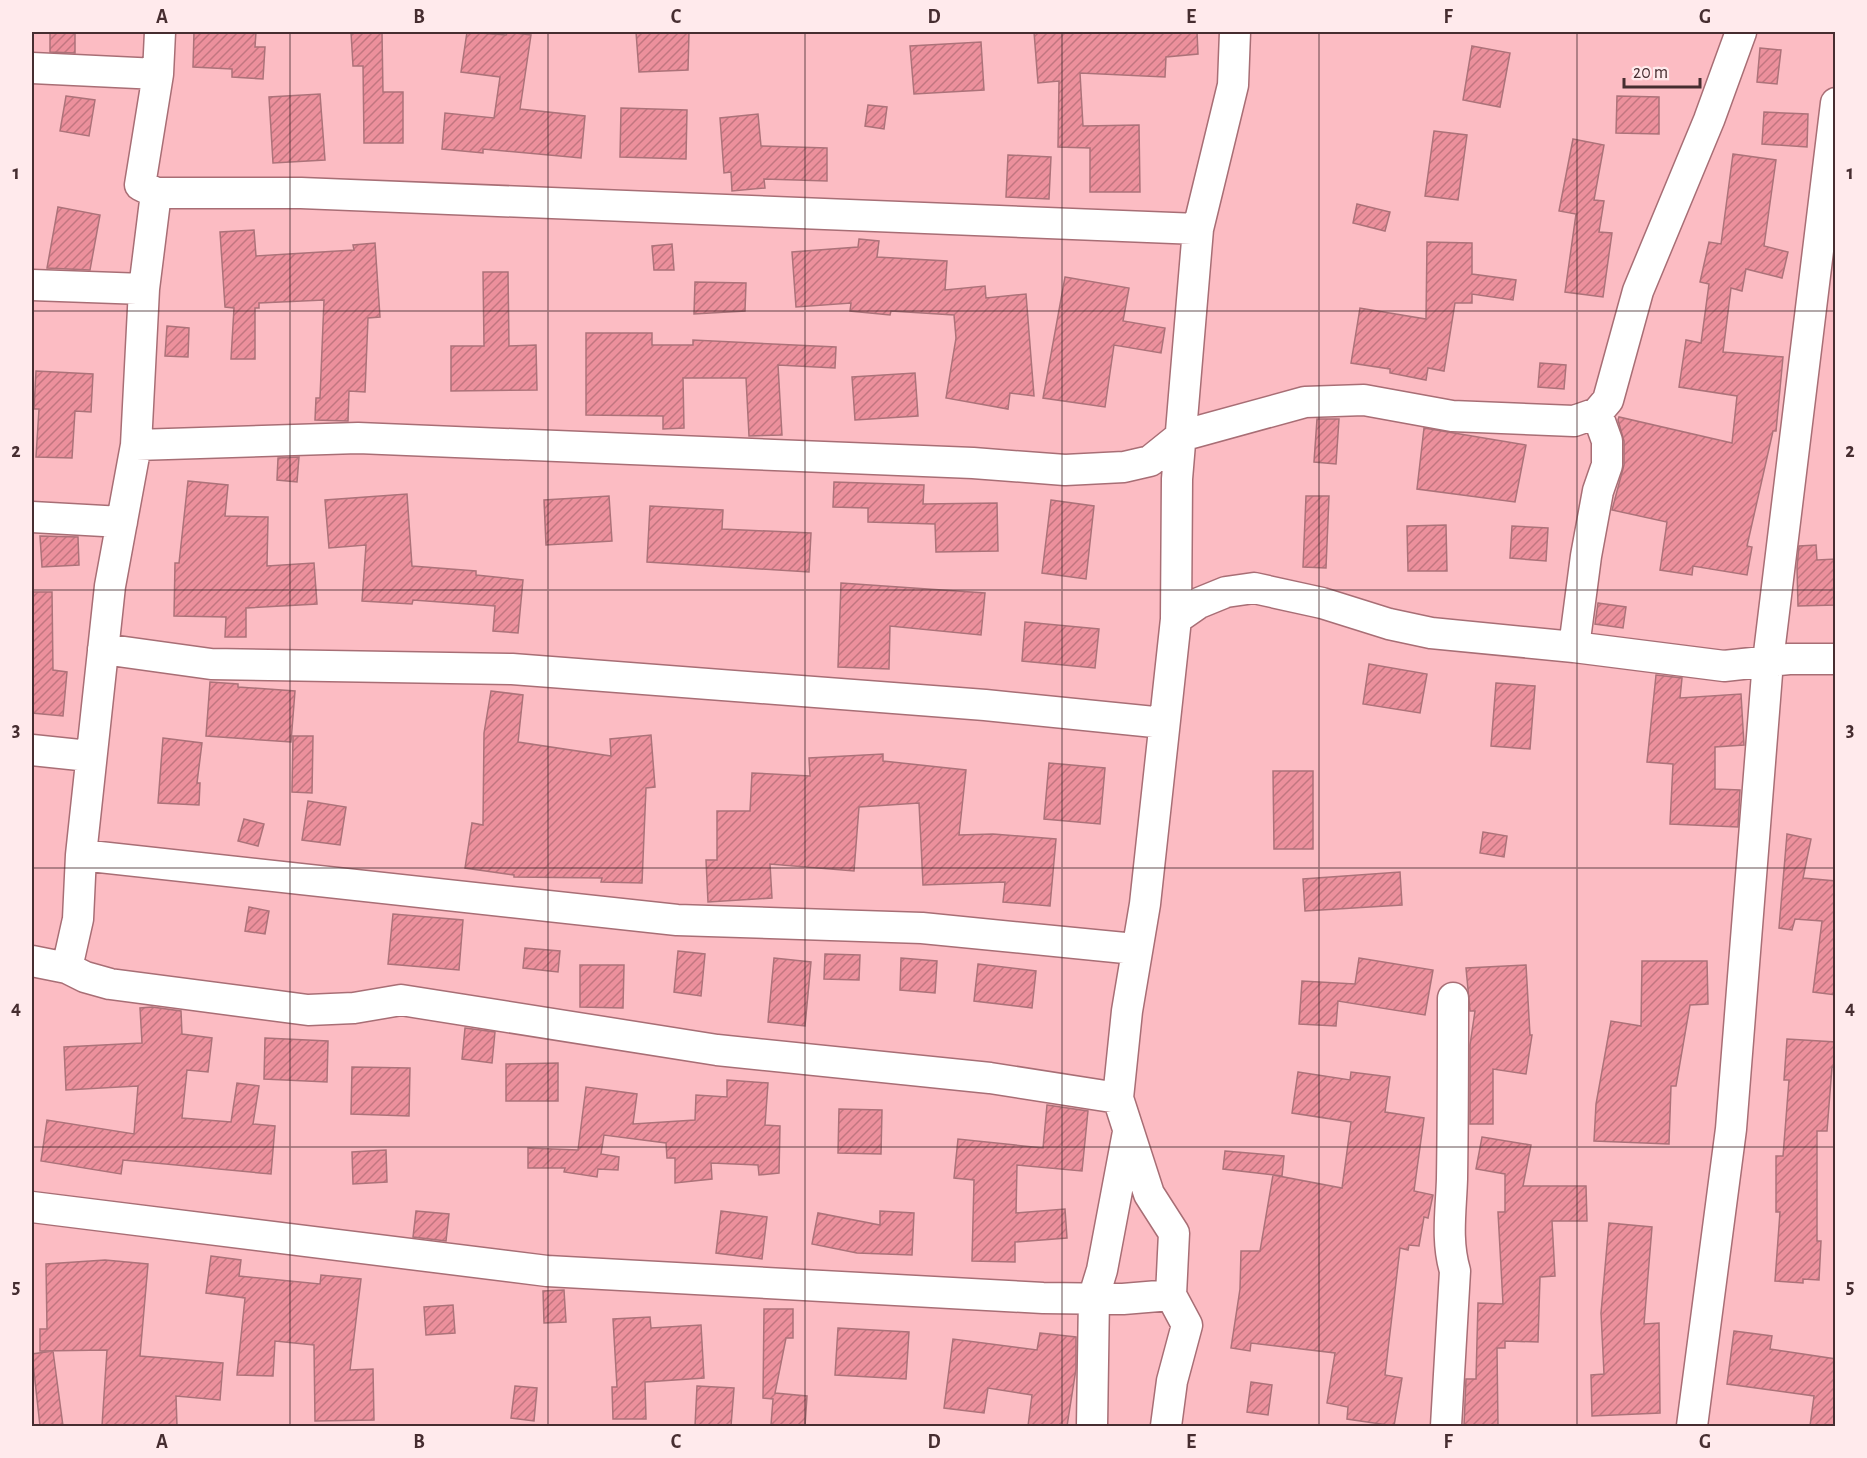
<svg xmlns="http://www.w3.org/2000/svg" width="1867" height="1458" viewBox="0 0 1867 1458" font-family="'Alegreya Sans',sans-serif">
	<defs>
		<pattern id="building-hatch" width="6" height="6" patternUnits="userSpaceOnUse" patternTransform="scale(1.5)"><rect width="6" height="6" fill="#ec909c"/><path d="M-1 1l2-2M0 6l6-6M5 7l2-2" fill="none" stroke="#c17680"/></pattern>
	</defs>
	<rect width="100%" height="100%" fill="#fcbcc3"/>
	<path fill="url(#building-hatch)" stroke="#ac7279" stroke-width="1.5" d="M50,32H75V53L50,52Z
		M194,32H256L255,47H265L263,79L232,77V69L193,67Z
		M351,32H382L383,92H403V143H364L363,66H353Z
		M467,32L506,35L508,32L531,35L520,109L585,116L581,158L483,149V153L442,149L445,113L494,118L500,77L461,72Z
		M636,32H689L688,70L639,72Z
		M1034,32H1197L1198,54L1166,57L1165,77L1080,73L1083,126L1139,125L1140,192H1090V148L1058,147L1059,81L1038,83Z
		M981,42L984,90L914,94L910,46Z
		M1472,46L1510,53L1500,107L1463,100Z
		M1760,48L1781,50L1777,84L1757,82Z
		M320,94L325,160L273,163L269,97Z
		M66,96L95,100L89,136L60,131Z
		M1617,96L1659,97V134L1616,133Z
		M868,105L887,107L884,129L865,126Z
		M621,108L687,110L686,159L620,157Z
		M1764,112L1808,114L1807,147L1762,144Z
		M758,114L761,146L827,148V181L764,179L765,188L732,191L731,172L724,173L720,118Z
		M1434,131L1467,135L1458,200L1425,196Z
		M1573,139L1604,145L1594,200L1604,201L1599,232L1612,233L1603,297L1565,292L1576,214L1559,211Z
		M1733,154L1776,160L1764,246L1788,252L1782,278L1746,269L1742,291L1731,288L1723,352L1783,357L1776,431H1773L1747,546L1752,547L1747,575L1693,566L1692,575L1660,570L1667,522L1612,510L1624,465V441L1618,420L1619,417L1732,443L1737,396L1679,387L1686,340L1701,343L1709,284L1700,282L1709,242L1721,244Z
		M1008,155L1051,157L1049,199L1006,197Z
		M1357,204L1390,212L1385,231L1353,223Z
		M58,207L100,215L90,270L47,268Z
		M254,230L256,256L354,250L353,245L375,243L380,317L368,318L365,392L349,391L348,421L315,420L316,398H320L324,300L259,303V308H255V359H231L234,308L225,307L220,232Z
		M859,239L879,241L877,257L947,261L945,290L985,286L986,298L1026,294L1034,396L1010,393L1008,409L946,398L956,338L954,315L891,311L890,315L850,311L851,303L796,307L792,252L858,247Z
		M1427,242L1472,243V274L1516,280L1513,300L1472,294V303H1455L1444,371L1428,368L1426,380L1390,373V369L1351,363L1360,308L1426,319Z
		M672,244L674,270H654L652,246Z
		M483,272H508L509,346L536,345L537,390L451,391V346H484Z
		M1065,277L1129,288L1123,321L1165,328L1161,353L1114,345L1105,407L1043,398Z
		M695,282L746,283L745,311L694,314Z
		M167,326L189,328L188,357L165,356Z
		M586,333H652V345H693V340L836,347L835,368L778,365L782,435L749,436L746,378H683L684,428L663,429V416L586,415Z
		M1540,363L1566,365L1564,389L1538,387Z
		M36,371L93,374L91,412L75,411L72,458L36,457L39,409H34Z
		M915,373L918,416L855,420L852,377Z
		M1317,419H1339L1336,464L1314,462Z
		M1424,428L1526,445L1515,502L1417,489Z
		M299,457L297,482L277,480L278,458Z
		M188,481L228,485L225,516L268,517L267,566L314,563L317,604L246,608V637H225L226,617L174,616L175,563H179Z
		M834,482L924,485L923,504L997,503L998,551L936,552L935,524L868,522V508L833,507Z
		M407,494L412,566L476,571V575L523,580L518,633L493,631L495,606L413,600L412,604L362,601L366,545L329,548L325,500Z
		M609,496L612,541L546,545L544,500Z
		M1306,496H1329L1326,568L1303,567Z
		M1051,500L1094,506L1086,579L1042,573Z
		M650,506L723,510L722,529L811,533L809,572L647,562Z
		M1446,525L1447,571H1408L1407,526Z
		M1512,526L1548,528L1546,561L1510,558Z
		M40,536L78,537L79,565L42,567Z
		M1816,545L1817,560L1836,559V605L1798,606L1797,567L1799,546Z
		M841,583L985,593L981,635L890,626L889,669L838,667Z
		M32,592H52L53,670L67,672L63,716L32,713Z
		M1598,603L1626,607L1623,628L1595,624Z
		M1025,622L1099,629L1095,668L1022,661Z
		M1369,664L1427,674L1420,713L1363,704Z
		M1656,675L1682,678L1680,698L1741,694L1744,745L1715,747V789L1740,790L1738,827L1670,824L1673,764L1647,762Z
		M210,682L238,684V687L295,691L291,742L206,736Z
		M1496,683L1535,686L1530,749L1491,746Z
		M491,691L523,695L518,742L611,756L610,739L651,735L655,787L646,788L642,883L601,882L602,878L514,877V875L465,868L472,823L483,825L484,733Z
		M293,736H313L312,793L292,792Z
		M163,738L202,743L197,783H200L199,805L158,803Z
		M883,754V761L966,770L959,835L993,834L1056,839L1050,906L1003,902L1005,882L923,885L919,803L859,807L854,871L770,864L772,898L708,902L706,860H717V811H750L752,773L810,776L809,758Z
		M1049,763L1105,768L1100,824L1044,819Z
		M1273,771H1313V849H1274Z
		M308,801L346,807L340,845L302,840Z
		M244,819L264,824L258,846L238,841Z
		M1483,832L1507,836L1504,857L1480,853Z
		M1787,834L1811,839L1803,878L1836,881V995L1813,992L1822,921L1795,919L1792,930L1779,928Z
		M1400,872L1402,905L1305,911L1303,879Z
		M249,907L269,911L265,934L245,931Z
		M393,914L463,920L459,970L388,964Z
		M525,948L560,951L558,972L523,968Z
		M678,951L705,954L701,996L674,992Z
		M825,954L860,955L859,980L824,979Z
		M774,958L811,962L805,1026L768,1022Z
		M901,958L937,961L935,993L900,990Z
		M1359,958L1433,970L1425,1015L1338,1001L1336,1026L1299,1024L1302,981L1355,984Z
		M1642,961H1707L1708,1004L1690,1005L1676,1086H1671L1669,1144L1594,1141L1596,1104L1611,1021L1641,1026Z
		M978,964L1036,971L1032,1008L974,1001Z
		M580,965H624L623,1008L580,1007Z
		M1526,965L1530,1035H1532L1526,1074L1493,1069V1124H1470V1045L1475,1011H1470L1466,968Z
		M152,1007L181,1011L182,1034L212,1038L208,1072L187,1070L182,1118L231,1122L237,1083L259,1086L253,1124L275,1126L271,1174L123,1160L121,1174L41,1161L47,1120L134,1134L138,1086L66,1090L64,1047L142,1043L140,1008Z
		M465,1028L495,1032L492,1063L462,1059Z
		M265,1038L328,1041L327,1082L264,1079Z
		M1787,1039L1836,1042V1067H1832L1827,1131H1817V1241H1821L1819,1280L1803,1279V1283L1775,1281L1780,1212H1776V1156H1783L1789,1080H1784Z
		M558,1063V1101H506V1064Z
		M352,1067L410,1068L409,1116L351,1114Z
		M1298,1072L1350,1080L1351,1072L1390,1077L1385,1112L1424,1118L1414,1191L1433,1195L1428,1218L1424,1217L1419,1246L1409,1245L1408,1250L1400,1248L1385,1375L1402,1378L1394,1426L1347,1419L1348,1407L1327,1403L1335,1353L1251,1343L1250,1351L1231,1348L1240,1289L1241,1251H1260L1273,1175L1342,1188L1351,1122L1292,1113Z
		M727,1080L768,1083L765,1125L780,1126L779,1173L759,1175L758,1165L711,1163L712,1179L675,1183V1158H667L666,1143L604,1135L601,1154L619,1157L618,1170L598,1169L597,1177L564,1172L565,1168H528V1148L578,1150L586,1087L637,1094L633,1124L695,1120L696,1095L727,1097Z
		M1047,1105L1088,1111L1082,1171L1017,1165L1016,1213L1065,1209L1067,1238L1015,1242V1262L972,1261L974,1180L954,1178L958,1139L1043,1148Z
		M839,1109L882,1110L881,1154L838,1153Z
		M1482,1137L1531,1145L1523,1186H1586L1587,1221H1552L1555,1276L1540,1277L1538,1342L1505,1341V1348H1497L1498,1426H1464L1466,1379H1476L1478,1303L1503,1304L1498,1212H1505V1174L1476,1169Z
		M386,1150L387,1182L353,1184L352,1152Z
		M1225,1151L1284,1156L1282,1176L1223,1169Z
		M416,1211L449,1214L446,1241L413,1237Z
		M721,1211L767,1217L762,1259L716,1253Z
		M880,1211L914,1213L912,1255L857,1253L812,1244L818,1213L880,1225Z
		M1609,1223L1652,1227L1644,1324L1659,1323L1660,1413L1592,1416L1591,1375L1604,1374L1601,1313Z
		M211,1256L241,1260L239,1276L320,1284L321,1275L361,1279L350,1370L373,1369L374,1420L315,1421L314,1345L275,1341L273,1376L237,1375L245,1298L206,1293Z
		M105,1260L148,1264L140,1356L223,1363L220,1400L176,1396L177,1426H102L107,1350L40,1351V1329H47L46,1264Z
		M564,1290L566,1322L544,1323L543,1291Z
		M453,1305L455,1333L426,1335L424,1307Z
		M764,1309H793V1338H786L775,1393L807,1396L805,1426L771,1425L773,1399L763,1398Z
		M650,1317L651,1328L701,1325L704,1378L645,1382L646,1419H613L612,1387H617L613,1319Z
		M838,1328L909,1332L906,1379L835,1375Z
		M1734,1331L1772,1336L1770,1349L1836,1359V1426H1810L1814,1396L1727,1384Z
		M1040,1333L1076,1337V1369L1067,1426H1028L1032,1395L988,1388L984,1413L944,1408L953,1339L1037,1350Z
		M53,1351L63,1426H40L32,1354Z
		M1251,1382L1272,1385L1268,1415L1247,1412Z
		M515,1386L537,1388L534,1421L511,1418Z
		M697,1386L734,1388L731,1426H695Z"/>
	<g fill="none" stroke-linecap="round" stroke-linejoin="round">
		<defs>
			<path id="minor" d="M160,32L158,74L140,185L156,193H301L1198,229
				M32,68L158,74
				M156,193L144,289L136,445L358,438L973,463L1065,470L1124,467L1150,461L1181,436L1305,402L1364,400L1452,416L1574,421L1597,413L1608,400L1638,291L1709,120L1741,32
				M32,285L144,289
				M136,445L110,586L81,855L677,920L922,928L1135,949
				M32,517L122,522
				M1176,619L1199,603L1226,592L1254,588L1322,603L1389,624L1431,633L1574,647L1724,666L1789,659H1836
				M1574,647L1586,556L1598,491L1607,465V441L1597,413
				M103,649L211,664L512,669L985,705L1164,723
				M32,750L89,756
				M32,961L67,968L85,977L110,984L308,1010L354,1008L401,1000L717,1050L990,1078L1118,1098
				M67,968L78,919L81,855
				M32,1207L547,1271L1043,1298L1123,1299L1171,1295
				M1092,1426L1094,1296L1102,1270L1128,1132
				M1166,1426L1172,1381L1187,1325L1171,1295L1174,1233L1149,1194L1118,1098L1127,1011L1145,904L1176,619L1177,479L1198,229L1233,85L1235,32
				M1446,1426L1455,1271C1446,1240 1451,1211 1452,1179C1453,1119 1453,1059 1453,998
				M1692,1426L1731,1129L1768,661L1836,103"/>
		</defs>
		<use href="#minor" stroke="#a86e75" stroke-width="33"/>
		<use href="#minor" stroke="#fff" stroke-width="30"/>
	</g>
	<path fill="none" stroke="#462d30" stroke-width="1.5" stroke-opacity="0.55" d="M290,32V1426M548,32V1426M805,32V1426M1062,32V1426M1319,32V1426M1577,32V1426M32,311H1836M32,590H1836M32,868H1836M32,1147H1836"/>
	<rect width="1867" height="1458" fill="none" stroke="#ffeaec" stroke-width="66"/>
	<path d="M1624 78v9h76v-9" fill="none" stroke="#462d30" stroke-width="3"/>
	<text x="1633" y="78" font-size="18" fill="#462d30" stroke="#ffeaec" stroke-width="4.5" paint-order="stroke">20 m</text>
	<rect x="33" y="33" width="1801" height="1392" fill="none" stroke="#462d30" stroke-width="2"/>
	<g font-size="20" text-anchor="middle" font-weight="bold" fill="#462d30">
		<text x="162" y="23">A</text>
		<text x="419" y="23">B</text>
		<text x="676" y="23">C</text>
		<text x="934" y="23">D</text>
		<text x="1191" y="23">E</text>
		<text x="1448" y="23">F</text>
		<text x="1705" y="23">G</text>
		<text x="16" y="179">1</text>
		<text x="1850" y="179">1</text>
		<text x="16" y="457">2</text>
		<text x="1850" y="457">2</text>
		<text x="16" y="736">3</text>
		<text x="1850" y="736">3</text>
		<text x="16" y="1014">4</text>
		<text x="1850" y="1014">4</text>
		<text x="16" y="1293">5</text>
		<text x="1850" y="1293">5</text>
		<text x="162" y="1448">A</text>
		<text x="419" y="1448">B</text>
		<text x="676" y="1448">C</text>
		<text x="934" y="1448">D</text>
		<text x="1191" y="1448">E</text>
		<text x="1448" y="1448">F</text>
		<text x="1705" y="1448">G</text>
	</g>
</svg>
